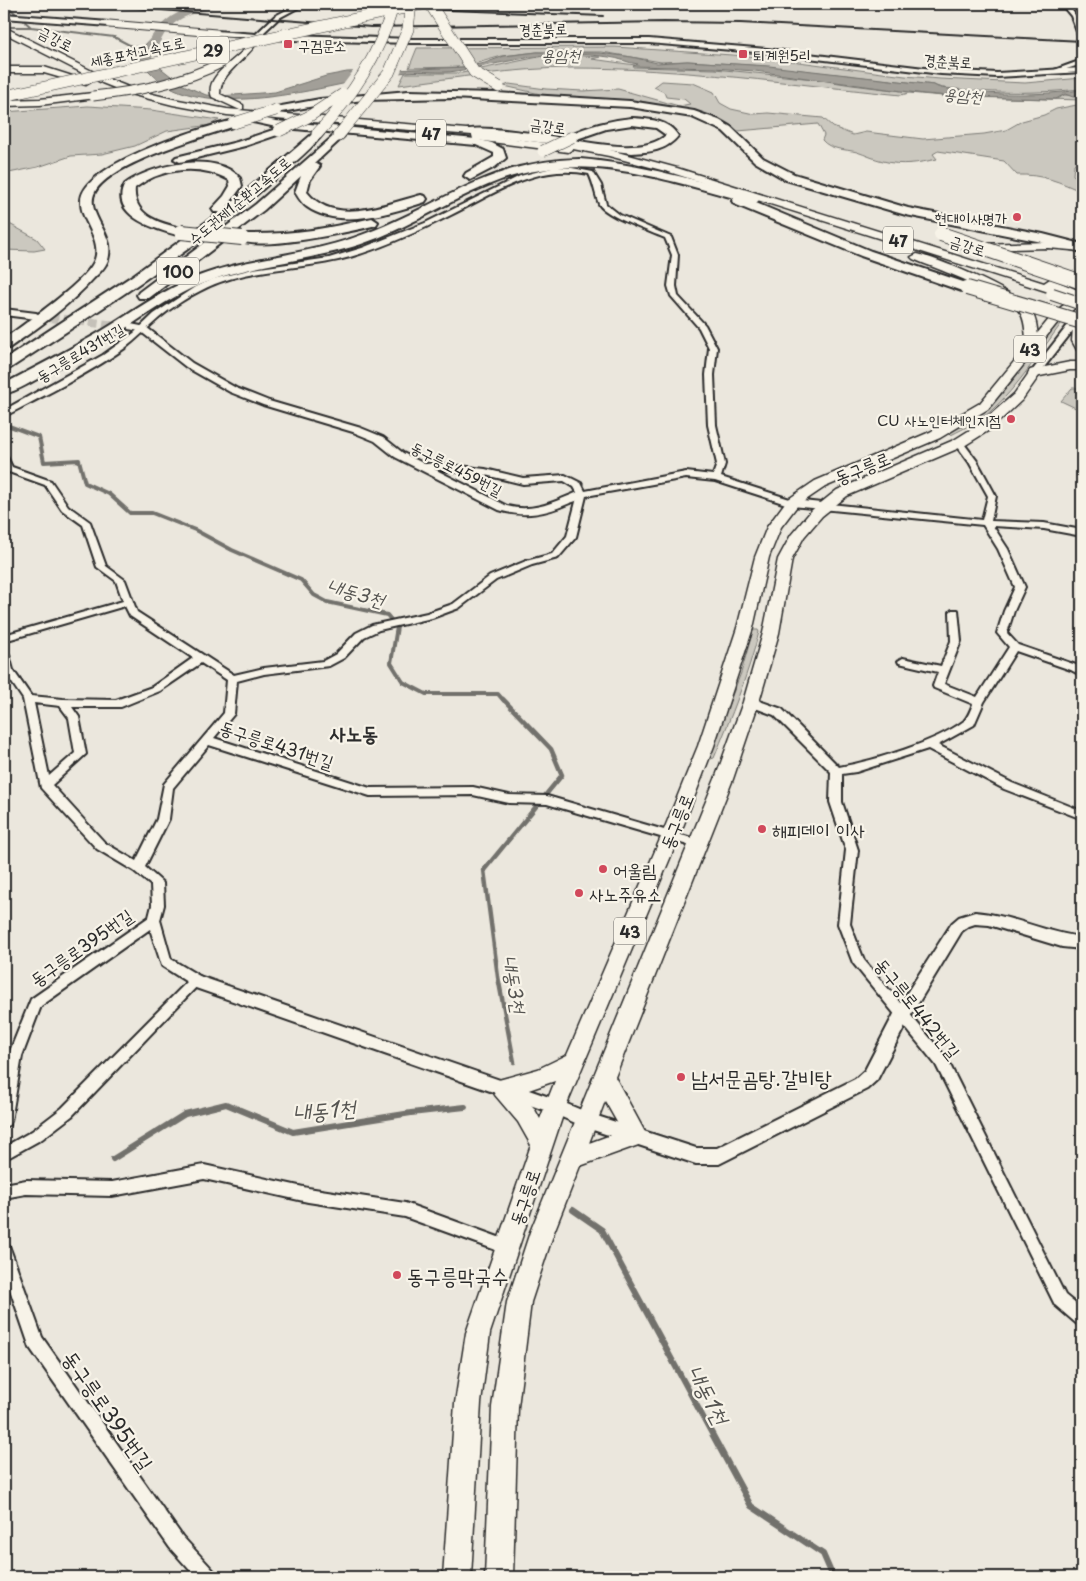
<svg xmlns="http://www.w3.org/2000/svg" width="1086" height="1581" viewBox="0 0 1086 1581" font-family="'Playpen Sans','Poor Story',sans-serif">
	<rect width="100%" height="100%" fill="#ebe7dd"/>
	<filter id="ink" filterUnits="userSpaceOnUse"><feTurbulence type="fractalNoise" baseFrequency=".02" numOctaves="2"/><feDisplacementMap in="SourceGraphic" scale="10" xChannelSelector="R" yChannelSelector="G"/><feConvolveMatrix kernelMatrix="1 2 1 2 8 2 1 2 1" color-interpolation-filters="sRGB"/></filter>
	<g filter="url(#ink)">
		<path fill="#cbc8bf" stroke="#7b7a75" d="M615,47L761,57L905,76L940,79L1025,83L1082,78V89C1040,93 999,94 956,89C948,88 942,89 934,85L763,66L688,61L661,62L602,52H537L502,56L463,67L409,68L417,48Z
			M568,55L600,57L592,59L635,65L633,67L715,69L814,79L852,85L943,96L1058,99L1064,95L1082,96V100L943,96L909,93L901,95C791,84 683,68 572,68C514,68 456,78 399,85L405,73H462L543,56Z
			M662,81L693,83L714,92L720,103L731,109L754,114L768,113L823,118L833,127L853,135L866,132L923,139L984,134L1006,130L1022,121L1044,115L1056,109L1082,104V159L1074,164L1073,175L1082,182V192C1061,182 1041,174 1017,175L1004,161L938,151L933,154L937,159C919,163 901,166 883,161C874,159 866,155 857,152C845,149 830,150 822,140L824,135L818,124L738,131L710,116L640,101L545,95L504,86L509,84L546,89L583,91L618,89L679,106L690,104L684,99L666,97L664,92L654,87Z
			M88,106L151,110L219,120L210,125L167,131L135,146L102,154L71,156L38,167L4,174V112Z
			M4,221L37,239L45,249L34,251L4,250Z
			M1059,322L1061,324C1040,352 1017,388 991,411C979,421 965,428 951,435L947,433L977,416L1000,396Z
			M1072,388H1082V411L1061,401Z
			M753,630H758L759,632C748,675 731,717 714,758L711,759L708,756L741,673Z"/>
		<path fill="#a29f98" stroke="#72716c" d="M159,30L161,37L150,54L153,62L181,84L206,95L220,96L275,92L326,76L347,72L465,67L485,63L504,56L537,52L600,53L632,57L657,63L687,61L769,66L934,85C942,90 948,88 957,90C997,96 1041,95 1082,90V96L1073,97L1065,94L1056,99L963,97L924,94L755,71L714,68L633,66L638,64C628,63 619,58 609,57C587,54 563,53 541,56C513,59 484,67 456,71C440,74 423,70 407,72C337,80 203,130 149,71C141,63 136,57 134,46L143,47Z"/>
		<path fill="#ebe7dd" d="M403,67L399,76L342,86L354,70Z"/>
		<g fill="none" stroke-linecap="round" stroke-linejoin="round">
			<path stroke="#72716c" stroke-width="2" d="M5,4L31,27L114,37L139,50
				M4,27H30"/>
			<path stroke="#72716c" stroke-width="4" d="M4,424L39,437L44,462L79,460L85,483L109,494L130,513H152L195,530L232,550L301,580L314,595L327,602L387,615L397,627L391,663L403,682L426,694H498L504,701"/>
			<path stroke="#72716c" stroke-width="4.5" d="M503,699L551,749L562,775L484,870L498,977L514,1062"/>
			<path stroke="#72716c" stroke-width="6" d="M113,1159L185,1114L226,1104L293,1132L411,1113L465,1107
				M573,1210L602,1230L751,1506L823,1554L833,1577"/>
			<path fill="#a29f98" fill-rule="evenodd" d="M202,4H219L217,6C198,12 177,16 165,33C160,41 156,50 151,58H143L141,55C157,24 168,14 202,4Z"/>
			<path stroke="#c5c1b9" stroke-width="9" stroke-dasharray="9 4.5" stroke-linecap="butt" d="M36,316L130,327"/>
			<defs>
				<path id="minor" d="M1082,60V64L1054,73L1049,72Z
					M552,168H572L593,172L601,185L606,204L620,215L671,237L678,255L676,286L678,296L705,325L717,348L714,375L716,425L725,464L721,477L793,500L982,520L988,496L969,462L955,443L959,440L962,441L977,461L996,496L991,521L1044,523L1082,530V536L1044,529L993,526L1008,549L1025,587L1014,611L1007,633L1018,645L1079,666L1082,668V676L1071,670L1016,651L984,702L974,725L938,745L1012,783L1082,811V819L1004,789L928,749L856,772L842,774V802L858,850L850,924L864,960L946,1057L1065,1295L1082,1309V1327L1077,1324L1055,1305L936,1065L853,963L838,924L846,850L830,802L831,772L774,715L747,705L746,702L751,698L782,709L839,767C874,761 936,742 964,721C968,717 971,709 973,704L934,688L933,686L938,672L899,663L898,661L903,658L941,666L951,641L950,612L952,610H958L961,641L944,684L977,697L1009,647L997,633L1004,611L1015,587L998,549L983,525L792,506L715,481L686,478L586,496L576,537L558,558L532,565L496,580L459,608L432,618L379,630L364,637L344,658L329,666L264,674L237,681L234,714L214,738L370,788L473,787L509,795L547,796L702,841L704,844L702,847L698,848L547,804L509,803L473,795L370,796L209,745L173,788L169,819L145,867L163,883L164,905L160,920L171,959L201,977L202,981L72,1116L42,1139L4,1160V1147L32,1131L62,1108L187,982L162,966L150,929L41,1006L22,1056L11,1121L9,1125L4,1127V1082L8,1056L31,999L149,917L152,905L151,885L134,871L97,849L41,788L23,699L4,671V652L9,655L13,670L31,696L63,699L116,700L152,687L193,658L130,616L125,606L4,641V635L123,601L116,581L97,567L83,525L62,510L45,485L6,471L4,467V456L7,457L12,467L51,481L68,506L90,522L106,566L125,580L137,612L234,675L264,668L323,661L336,654L356,633L372,625L427,613L453,604L490,576L526,561L552,554L567,536L578,494L574,487L564,481L523,484L485,475L434,469L422,470L418,467L419,465L434,463L485,469L523,478L565,475L581,483L585,491L686,472L713,475L717,464L708,425L706,375L709,348L699,328L671,296L668,286L672,255L665,238C651,232 605,216 599,204C595,194 594,184 589,174C536,163 496,193 451,215C419,231 385,247 350,257C301,271 246,266 200,291C186,298 171,308 159,318C147,328 137,339 125,348C88,374 47,394 7,415H4V410L103,355L134,333L154,314L169,304L195,287L213,279L253,269L329,258L362,248L425,223L520,176ZM201,663L227,680L224,713L164,784L157,819L136,861L105,843L52,785L86,754L79,717L72,707H121L160,691ZM34,703L60,706L69,718L75,753L49,776Z
					M204,1165L308,1188L405,1203L512,1242L514,1247L512,1252L507,1254L405,1217L308,1202L204,1179L112,1196L26,1194L4,1198V1184L26,1180L112,1182Z
					M4,1244L9,1246L11,1251L42,1337L182,1536L214,1571L217,1577H196L170,1548L30,1348L4,1272Z"/>
				<path id="tertiary" d="M298,4H305L279,18L262,34L411,39H649L767,49L941,70L997,73L1082,68V72L997,77L941,74L767,53L649,43H411L291,40L216,35L213,33L216,31L256,34L275,16Z
					M1061,4H1067C1076,15 1082,24 1082,39L1079,37L1071,16Z
					M4,14L109,22L112,24L109,26L4,18Z
					M4,309L36,313L41,316L36,319L4,315Z
					M1082,310V319L1038,375H1032V371L1079,311Z
					M131,324L146,327L192,363L236,388L269,401L361,428L383,437L403,453L507,506C533,513 554,502 578,492H586L587,494C583,499 576,501 570,503C545,514 525,518 499,510L395,457L375,441L353,432L263,405L230,392L186,367L140,331L128,329V325Z
					M975,912C1012,915 1046,933 1082,937V949L1062,947L989,925L975,924L969,926L962,931L908,1020L877,1080L867,1089L719,1164H696L587,1128L550,1112L190,986L188,981L190,976L196,975L555,1099L591,1114L696,1148H717L855,1079L865,1070L896,1010L952,923L959,917Z"/>
				<path id="primary" d="M1082,294V302L1058,322L988,409L940,438L825,487L797,506L781,527L769,557L753,628L714,746L679,837L566,1106L490,1333L481,1403L471,1577H443L455,1403L466,1333L531,1145L518,1122L495,1095L492,1088L495,1081L538,1069L567,1055L661,837L698,746L737,628L755,557L767,527L787,500L815,481L930,432L980,403L1050,318L1061,307ZM555,1081L540,1119L534,1108L520,1093Z
					M1035,369L1041,373L1022,400L991,429L964,446L847,496L822,516L804,537L792,559L779,633L759,702L733,779L615,1077L647,1136L644,1143L580,1166L554,1232L531,1302L518,1407L513,1577H485L492,1407L507,1302L530,1232L715,779L743,702L763,633L778,559L791,535L812,510L837,490L954,440L981,423L1014,394L1031,370ZM605,1101L622,1131L589,1143Z"/>
				<path id="trunk" d="M4,27L108,79L136,90L173,99L227,109L490,131L495,134L493,136L553,144V141L557,140L610,150L677,168L1044,283L1050,279L1054,280L1082,292V300L1064,293L1055,294L669,172L609,156L573,149L568,152L476,140L473,139L472,135L227,115L173,105L130,94L102,83L4,33Z
					M254,34L261,36C252,57 220,71 220,94L243,105V109L240,110L212,97C204,78 232,62 243,51C248,46 251,40 254,34Z
					M4,67H44L91,82L86,85L44,73H4Z
					M93,93L96,94V98L40,105L4,106V100L40,99Z
					M1048,242L1082,245V251L1048,248L976,250L970,247L976,244Z
					M917,254C942,260 1018,291 1031,311C1038,321 1037,334 1039,345L1037,348H1029L1027,345C1025,335 1026,323 1021,314C1009,294 937,269 913,259L911,257Z
					M1080,311L1082,312V351L1077,350L1072,341L1074,315Z
					M1070,362H1082V370H1070L1035,377L1028,373L1030,370Z"/>
				<path id="motorway" d="M408,91L497,93L630,101L694,111L719,120L731,127L763,158L794,174L908,208L1043,234L1082,244V252L1042,242L906,215L786,180L755,162L723,131L692,117L630,107L452,98L364,100L320,105L276,113L271,110L276,107L320,99Z
					M252,116L276,121L476,139L492,143L503,149L506,158L495,167L470,180L464,176L466,173L494,157V153L476,145L340,133L344,136L342,138L315,163L320,166L310,180L307,192C334,227 386,204 421,195L425,196L427,199L425,202C391,213 340,230 307,207C302,204 298,197 295,192L301,176L264,210L149,298H139L137,295L139,292L256,204L337,133L319,131L323,134C307,154 283,172 264,188C186,257 96,312 9,369L4,370V360L132,276L220,212H214L212,209L224,196L230,186L229,180C200,163 161,168 135,188C132,217 163,224 185,229L187,232L181,236C160,231 107,216 125,184C150,165 216,150 240,178L242,186L227,207L316,131L276,127L248,121L247,119Z
					M632,118C649,119 669,120 678,136C666,151 650,152 632,153L470,134L464,131C473,123 552,136 568,139V135C589,126 609,120 632,118ZM632,125L656,128L666,135C646,154 599,144 574,140L606,129Z
					M234,120L238,121L239,123L238,125C206,136 110,163 95,192C87,207 102,224 107,238C110,245 110,253 108,260C105,268 99,273 94,278C69,306 39,327 9,348L4,349V339C24,324 88,281 95,259C102,238 80,221 81,201C81,164 203,127 234,120Z
					M279,128L285,131L283,133L245,146L180,162L174,159L176,157L237,142Z
					M580,159C641,164 699,181 757,197L759,200L756,203L871,251L972,285L974,288L972,291H962L861,256L734,204L732,201L734,198C650,175 573,149 488,185C442,204 400,233 352,247C295,264 234,265 182,293C159,305 139,320 118,333C94,347 70,361 46,374C33,381 18,391 4,394V384C36,367 69,350 100,332C133,312 163,289 199,276C252,256 311,255 364,234C442,205 490,160 580,159Z
					M372,218L378,222L376,225C355,231 250,254 236,238L242,234C289,235 327,229 372,218Z"/>
			</defs>
			<use href="#minor" stroke="#2b2b2b" stroke-width="4"/>
			<use href="#tertiary" stroke="#2b2b2b" stroke-width="4"/>
			<use href="#primary" stroke="#2b2b2b" stroke-width="3"/>
			<use href="#trunk" stroke="#2b2b2b" stroke-width="3"/>
			<use href="#motorway" stroke="#2b2b2b" stroke-width="4"/>
			<use href="#minor" fill="#f7f3e8" fill-rule="evenodd"/>
			<use href="#tertiary" fill="#f7f3e8" fill-rule="evenodd"/>
			<use href="#primary" fill="#f7f3e8" fill-rule="evenodd"/>
			<use href="#trunk" fill="#f7f3e8" fill-rule="evenodd"/>
			<use href="#motorway" fill="#f7f3e8" fill-rule="evenodd"/>
			<path stroke="#2b2b2b" stroke-width="2" d="M88,4L371,27L664,22L740,23L1082,41
				M295,4L603,16"/>
			<defs>
				<path id="tertiary-bridge" d="M109,24L216,33"/>
				<path id="trunk-bridge-far1" d="M93,96C139,91 182,83 223,62"/>
				<path id="trunk-bridge" d="M1052,294L1082,304"/>
				<path id="motorway-bridge-far1" d="M430,4L474,72L499,87
					M4,96L423,4
					M234,123L276,110
					M279,131L308,117L343,94
					M317,134C354,94 378,57 394,4
					M338,136L389,73L408,29L411,4
					M543,151L572,137"/>
				<path id="motorway-bridge" d="M181,232L242,238
					M941,234L1082,282
					M967,288L1082,322"/>
			</defs>
			<use href="#tertiary-bridge" stroke="#2b2b2b" stroke-width="9" stroke-linecap="butt"/>
			<use href="#trunk-bridge-far1" stroke="#2b2b2b" stroke-width="11" stroke-linecap="butt"/>
			<use href="#trunk-bridge" stroke="#2b2b2b" stroke-width="14" stroke-linecap="butt"/>
			<use href="#motorway-bridge-far1" stroke="#2b2b2b" stroke-width="12" stroke-linecap="butt"/>
			<use href="#motorway-bridge" stroke="#2b2b2b" stroke-width="16" stroke-linecap="butt"/>
			<use href="#tertiary-bridge" stroke="#f7f3e8" stroke-width="7"/>
			<use href="#trunk-bridge-far1" stroke="#f7f3e8" stroke-width="9"/>
			<use href="#trunk-bridge" stroke="#f7f3e8" stroke-width="12"/>
			<use href="#motorway-bridge-far1" stroke="#f7f3e8" stroke-width="11"/>
			<use href="#motorway-bridge" stroke="#f7f3e8" stroke-width="14"/>
		</g>
	</g>
	<g fill="#d1495b" stroke="#f7f3e8" stroke-width="2">
		<rect x="283" y="39" width="10" height="10" rx="2.5"/>
		<rect x="738" y="49" width="10" height="10" rx="2.5"/>
		<circle cx="1017" cy="217" r="5"/>
		<circle cx="1011" cy="419" r="5"/>
		<circle cx="762" cy="829" r="5"/>
		<circle cx="603" cy="869" r="5"/>
		<circle cx="579" cy="893" r="5"/>
		<circle cx="681" cy="1077" r="5"/>
		<circle cx="397" cy="1275" r="5"/>
	</g>
	<g text-anchor="middle" dominant-baseline="central" stroke-width="4.5" stroke-linejoin="round" paint-order="stroke">
		<g font-size="15" fill="#2b2b2b" stroke="#f7f3e8">
			<text transform="translate(543 28) rotate(-1)">경춘북로</text>
			<text transform="translate(56 38) rotate(27)">금강로</text>
			<text transform="translate(137 51) rotate(-12)">세종포천고속도로</text>
			<text transform="translate(948 60) rotate(4)">경춘북로</text>
			<text transform="translate(548 125) rotate(8)">금강로</text>
			<text transform="translate(239 200) rotate(-40)">수도권제1순환고속도로</text>
			<text transform="translate(968 245) rotate(18)">금강로</text>
			<text transform="translate(80 352) rotate(-31)">동구릉로431번길</text>
			<text transform="translate(457 468) rotate(27)">동구릉로459번길</text>
		</g>
		<g font-size="15" fill="#2b2b2b" stroke="#f7f3e8" text-anchor="start">
			<text x="298" y="44">구검문소</text>
			<text x="753" y="54">퇴계원5리</text>
			<text x="1007" y="217" text-anchor="end">현대이사명가</text>
			<text x="1001" y="419" text-anchor="end">CU 사노인터체인지점</text>
		</g>
		<g fill="#f7f3e8" stroke="#686764" stroke-width="1">
			<rect x="197" y="36.5" width="32" height="27" rx="4"/>
			<rect x="416" y="119.5" width="30" height="27" rx="4"/>
			<rect x="883" y="226.5" width="30" height="27" rx="4"/>
			<rect x="157" y="257.5" width="42" height="27" rx="4"/>
			<rect x="1014" y="335.5" width="32" height="27" rx="4"/>
			<rect x="614" y="917.5" width="32" height="27" rx="4"/>
		</g>
		<g font-size="16" font-weight="bold" fill="#2b2b2b">
			<text x="213" y="50">29</text>
			<text x="431" y="133">47</text>
			<text x="898" y="240">47</text>
			<text x="178" y="271">100</text>
			<text x="1030" y="349">43</text>
			<text x="630" y="931">43</text>
		</g>
		<g font-size="16" font-style="italic" fill="#555451" stroke="#f7f3e8">
			<text transform="translate(561 54) rotate(1)">용암천</text>
			<text transform="translate(963 94) rotate(5)">용암천</text>
		</g>
		<g font-size="18" fill="#2b2b2b" stroke="#f7f3e8">
			<text transform="translate(862 467) rotate(-22)">동구릉로</text>
			<text transform="translate(277 744) rotate(18)">동구릉로431번길</text>
			<text transform="translate(676 821) rotate(-68)">동구릉로</text>
			<text transform="translate(81 947) rotate(-35)">동구릉로395번길</text>
			<text transform="translate(918 1008) rotate(51)">동구릉로442번길</text>
			<text transform="translate(524 1197) rotate(-71)">동구릉로</text>
		</g>
		<g font-size="18" fill="#2b2b2b" stroke="#f7f3e8" text-anchor="start">
			<text x="772" y="829">해피데이 이사</text>
			<text x="613" y="869">어울림</text>
			<text x="589" y="893">사노주유소</text>
		</g>
		<g font-size="19" font-style="italic" fill="#555451" stroke="#f7f3e8">
			<text transform="translate(356 592) rotate(16)">내동3천</text>
			<text transform="translate(515 984) rotate(80)">내동3천</text>
		</g>
		<g font-size="20" font-weight="bold" fill="#2b2b2b" stroke="#f7f3e8">
			<text x="354" y="733">사노동</text>
		</g>
		<g font-size="21" fill="#2b2b2b" stroke="#f7f3e8" text-anchor="start">
			<text x="691" y="1077">남서문곰탕.갈비탕</text>
			<text x="407" y="1275">동구릉막국수</text>
		</g>
		<g font-size="21" fill="#2b2b2b" stroke="#f7f3e8">
			<text transform="translate(109 1410) rotate(55)">동구릉로395번길</text>
		</g>
		<g font-size="22" font-style="italic" fill="#555451" stroke="#f7f3e8">
			<text transform="translate(324 1109) rotate(-5)">내동1천</text>
			<text transform="translate(709 1394) rotate(62)">내동1천</text>
		</g>
	</g>
	<rect width="1086" height="1581" fill="none" stroke="#f7f3e8" stroke-width="20"/>
	<rect x="10" y="10" width="1066" height="1561" fill="none" stroke="#2b2b2b" stroke-width="2" filter="url(#ink)"/>
</svg>
